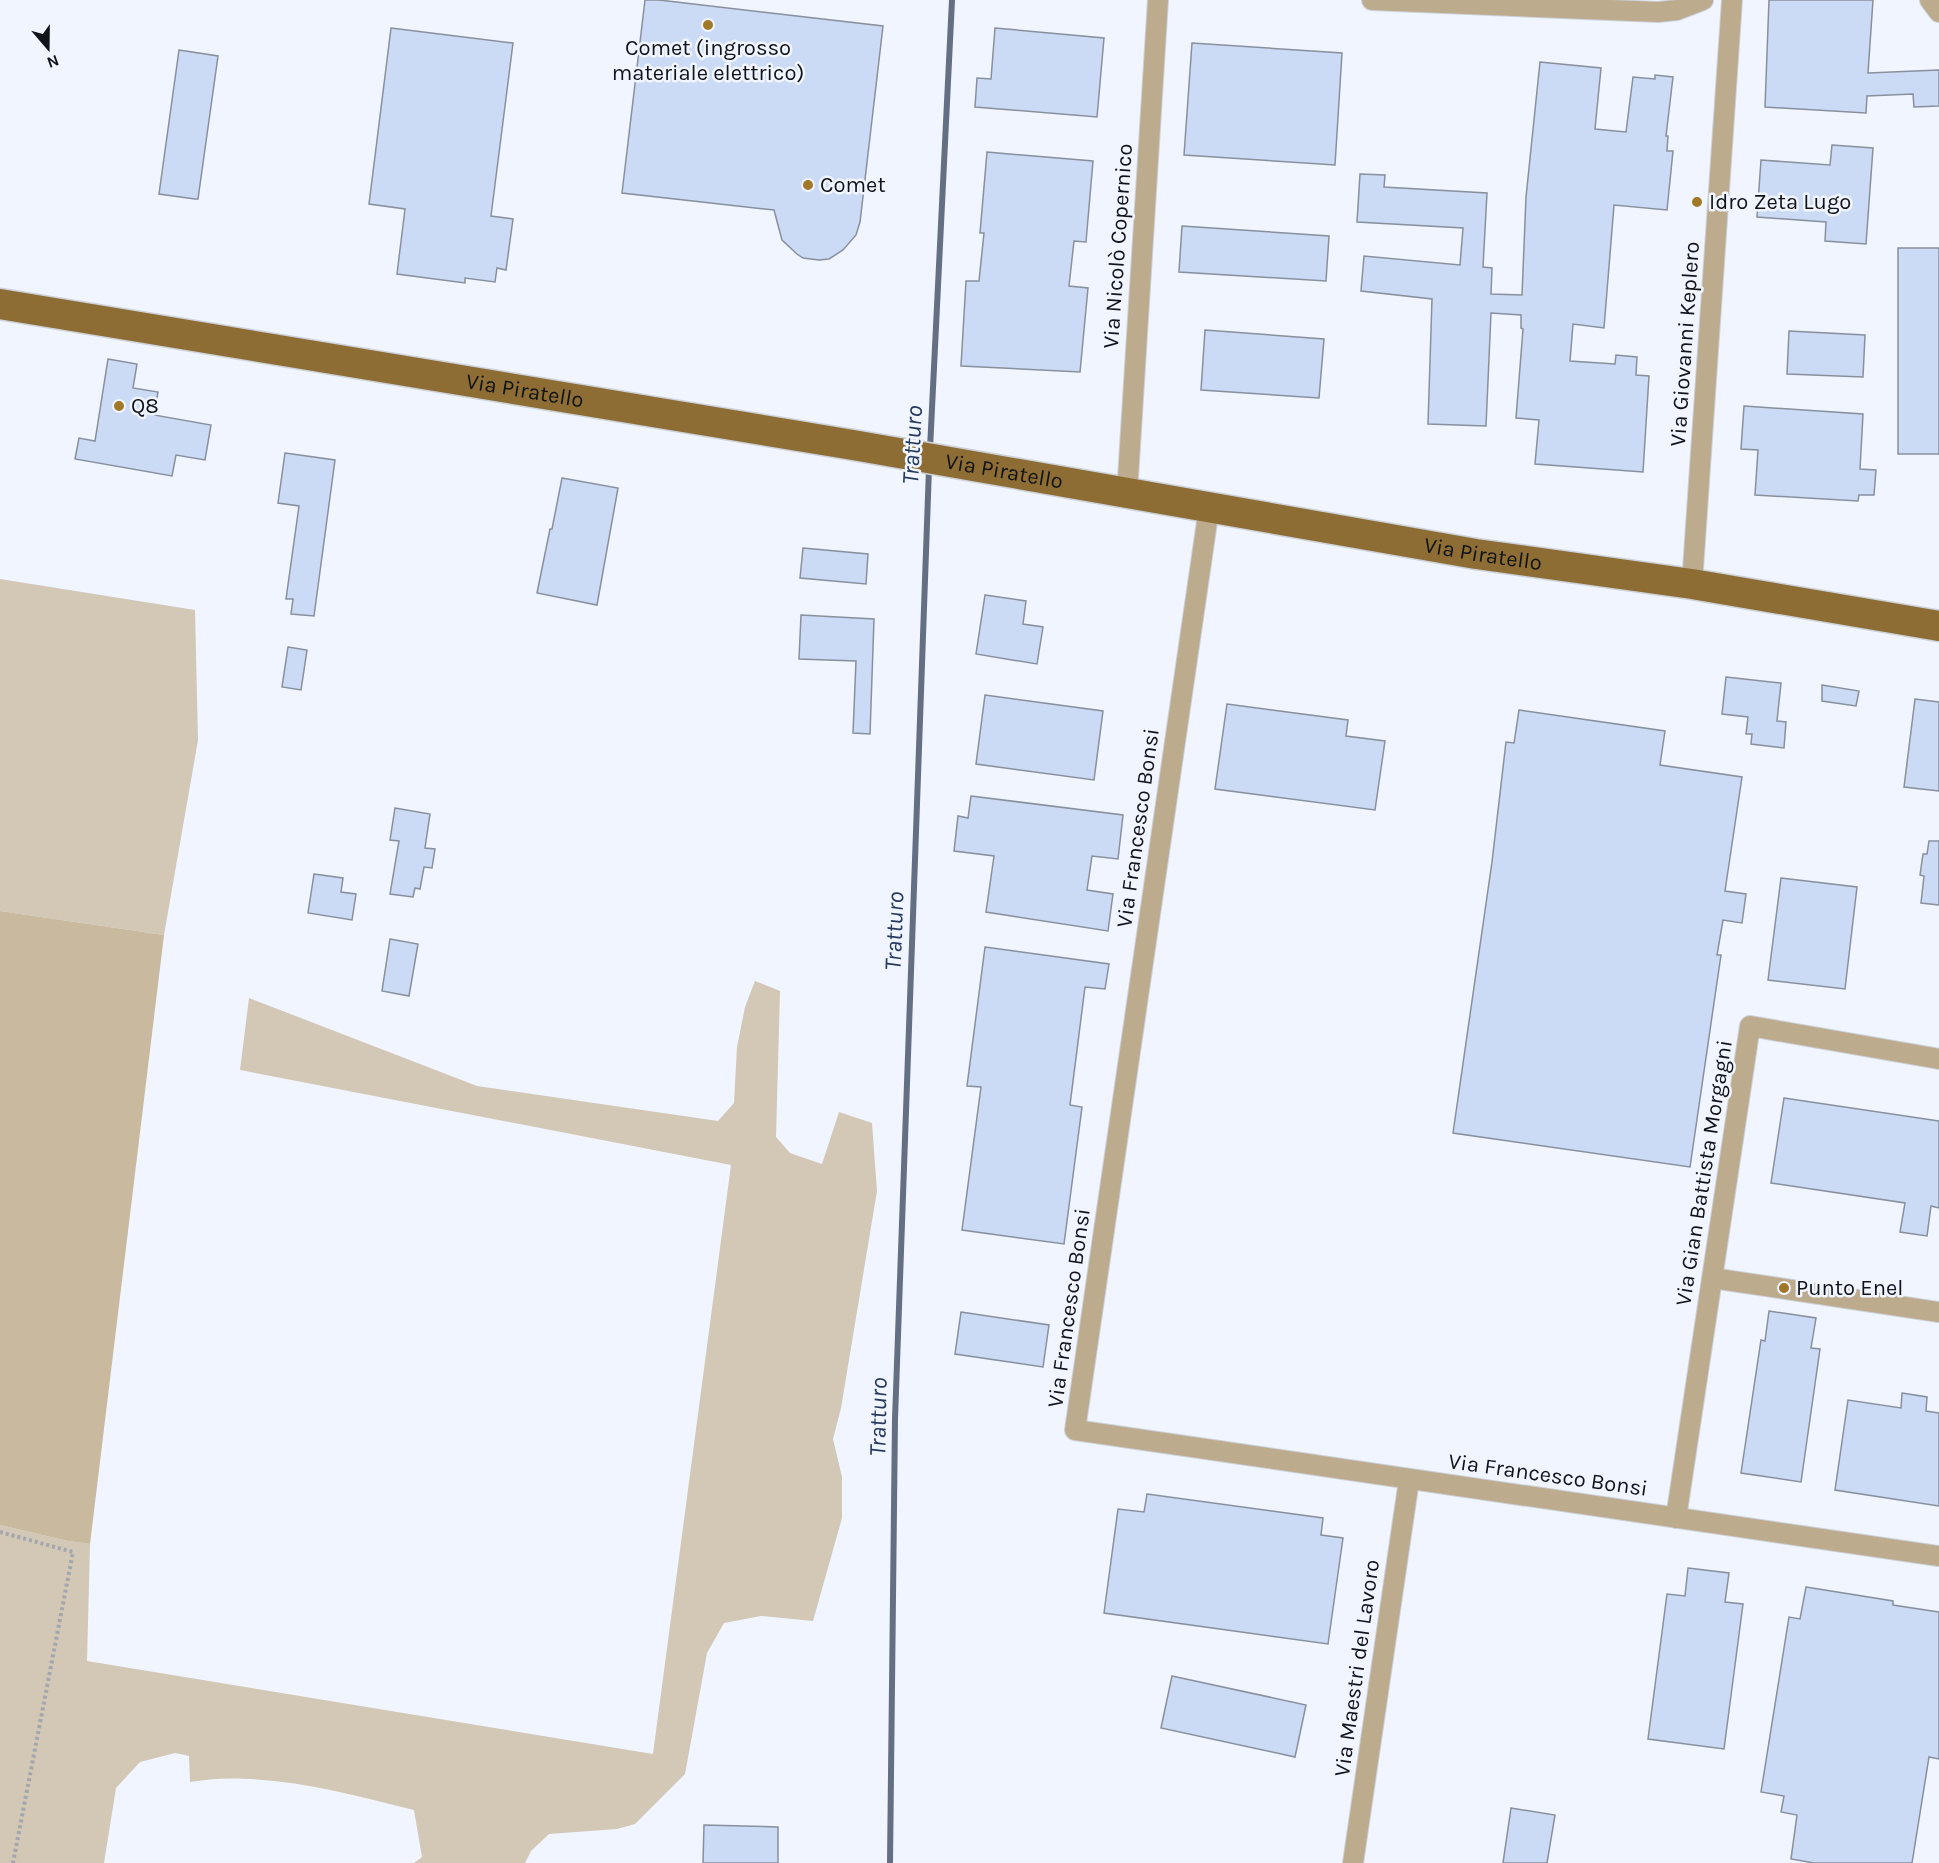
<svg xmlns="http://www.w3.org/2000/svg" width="1939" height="1863" viewBox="0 0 1939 1863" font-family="Karla,sans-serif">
	<rect width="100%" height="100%" fill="#f0f5ff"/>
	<path fill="#d3c7b5" d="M0,579L195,610L198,740L164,935L0,911Z
		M755,981L780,991L776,1137L790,1153L822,1164L839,1112L872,1123L877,1191L841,1408L833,1439L842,1477V1518L813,1621L761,1616L724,1623L707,1653L685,1774L635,1824L617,1829L549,1834L531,1851L525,1863H414L422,1857L414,1810C342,1792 264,1770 190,1782L189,1756L175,1753L140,1762L116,1788L104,1863H0V1525L68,1541L90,1544L87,1661L653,1754L731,1165L240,1070L249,998L477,1086L718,1121L734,1103L737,1047L745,1007Z"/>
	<path fill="#c9b99e" d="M0,911L164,935L90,1544L68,1541L0,1525Z"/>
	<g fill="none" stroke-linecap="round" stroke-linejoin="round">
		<path stroke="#656f83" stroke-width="6" d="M930,449L952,0
			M890,1863L895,1419L929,468"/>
	</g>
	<path fill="#cbdaf5" stroke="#88909e" stroke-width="1.5" d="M645,0H659L883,26L860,222L856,235L843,250L829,259L819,260L803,258L797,254L782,240L774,210L622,193Z
		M1769,0H1873L1868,73L1939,70V106L1914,107L1913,94L1867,96L1866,113L1765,107Z
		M391,28L513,43L491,216L513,219L506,270L497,268L495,282L465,278V283L397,274L405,209L369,204Z
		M995,28L1104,38L1097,117L975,107L977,78L991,79Z
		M1192,43L1342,53L1335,165L1184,155Z
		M179,50L218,56L198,199H195L159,194Z
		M1540,62L1601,68L1595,129L1626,132L1633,77L1655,79V75L1673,77L1666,136H1668L1667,151H1673L1667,210L1614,205L1604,328L1573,324L1570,361L1615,364L1616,355L1637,357L1636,375L1649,376L1643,472L1535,464L1539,420L1516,418L1523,329L1521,328V315L1491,313L1486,426L1428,424L1432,299L1361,291L1364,256L1460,265L1463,228L1357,222L1360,174L1385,175L1384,187L1487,193L1483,267L1492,268L1491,294L1522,295L1526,197Z
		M1832,145L1873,148L1866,244L1825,241L1826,222L1757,217L1761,160L1830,165Z
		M987,152L1093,161L1086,242L1074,241L1069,286L1088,288L1080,372L961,366L966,281H979L984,233H980Z
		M1182,226L1329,236L1326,281L1179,272Z
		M1898,248H1939V454H1898Z
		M1205,330L1324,339L1319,398L1201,390Z
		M1789,331L1865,335L1863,377L1787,374Z
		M108,359L137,364L133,388L158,392L154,415L211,425L205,460L176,455L172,476L75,459L79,438L95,441Z
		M1744,406L1863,414L1860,469L1876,470L1874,495H1859L1858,501L1755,495L1758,450L1741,449Z
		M285,453L335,460L314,616L291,614L293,599H286L299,506L278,503Z
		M562,478L618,488L597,605L537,593L550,529H552Z
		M803,548L868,554L866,584L800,578Z
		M985,595L1026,601L1023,624L1043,627L1037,664L976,654Z
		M801,615L874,619L870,734L853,733L856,661L799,659Z
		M288,647L307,650L301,690L282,687Z
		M1726,677L1781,683L1777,721L1786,722L1784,748L1751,744L1752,734H1746L1748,717L1722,714Z
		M1822,685L1859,691L1856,706L1822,701Z
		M985,695L1103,711L1094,780L976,764Z
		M1915,699L1939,702V791L1904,787Z
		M1227,704L1348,720L1346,736L1385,741L1375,810L1215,789Z
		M1519,710L1665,731L1660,765L1742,777L1725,891L1746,894L1742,923L1723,920L1717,955H1721L1690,1167L1453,1133L1492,862L1506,742L1514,743Z
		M971,796L1123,815L1118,859L1092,856L1087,890L1113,894L1108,931L986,912L994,856L954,851L958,816L968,818Z
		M395,808L430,814L425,848L435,849L432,868L424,867L420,889L415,888L413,897L390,894L399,841L390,840Z
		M1929,841H1939V905L1921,903L1924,876L1920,875L1923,854H1927Z
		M314,874L343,878L341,892L356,894L352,920L308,913Z
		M1781,878L1857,887L1845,989L1768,980Z
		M390,939L418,944L409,996L382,991Z
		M985,947L1109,964L1105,989L1085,987L1070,1105L1082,1107L1064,1244L962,1230L981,1087L967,1086Z
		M1784,1098L1939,1121V1208L1931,1206L1927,1236L1900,1232L1905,1203L1771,1183Z
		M1769,1311L1816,1318L1811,1348L1820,1349L1801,1482L1741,1473L1761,1340L1765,1341Z
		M961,1312L1049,1325L1043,1367L955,1354Z
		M1902,1393L1927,1397L1926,1411L1939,1413V1506L1835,1490L1848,1400L1901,1408Z
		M1147,1494L1323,1518L1321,1535L1343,1538L1328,1644L1104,1613L1118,1509L1144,1512Z
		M1688,1568L1729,1573L1725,1602L1743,1604L1724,1749L1648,1739L1667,1594L1685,1596Z
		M1806,1587L1893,1601V1605L1939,1612V1759L1929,1757L1912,1863H1814L1791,1859L1797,1815L1781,1812L1784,1796L1761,1792L1789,1617L1800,1619Z
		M1172,1676L1306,1705L1295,1757L1161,1728Z
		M1511,1808L1555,1815L1547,1863H1503Z
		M704,1825L778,1827V1863H703Z"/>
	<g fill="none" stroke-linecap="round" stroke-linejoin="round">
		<defs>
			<path id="street" d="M1372,0L1658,12L1677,10L1703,0
				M1930,0L1939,12
				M1127,494L1158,0
				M1209,508L1075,1430L1939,1556
				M1692,584L1732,0
				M1712,1278L1939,1312
				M1676,1518L1750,1026L1939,1059
				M1353,1863L1409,1480"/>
			<g id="primary">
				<path id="s1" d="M0,304L853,445L1476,554L1692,584L1939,626"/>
			</g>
		</defs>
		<use href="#street" stroke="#ccd1da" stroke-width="22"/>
		<use href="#primary" stroke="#ccd1da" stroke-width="33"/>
		<path stroke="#a2a6ae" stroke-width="4" stroke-dasharray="3 3" stroke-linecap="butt" d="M0,1532L73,1552L13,1863"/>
		<use href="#street" stroke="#bdab8e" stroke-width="20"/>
		<use href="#primary" stroke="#8d6d33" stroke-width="30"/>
	</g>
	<g fill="#a17827" stroke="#f0f5ff" stroke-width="2">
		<circle cx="708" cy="25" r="6"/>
		<circle cx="808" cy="185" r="6"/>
		<circle cx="1697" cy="202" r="6"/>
		<circle cx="119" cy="406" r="6"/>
		<circle cx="1784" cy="1288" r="6"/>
	</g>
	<g text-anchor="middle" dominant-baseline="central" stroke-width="5" stroke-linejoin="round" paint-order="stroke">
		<g font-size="22" fill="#101318" stroke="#f0f5ff" text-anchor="start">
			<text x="708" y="48" text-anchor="middle">Comet (ingrosso<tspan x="708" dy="25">materiale elettrico)</tspan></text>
			<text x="820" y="185">Comet</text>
			<text x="1709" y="202">Idro Zeta Lugo</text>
			<text x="131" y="406">Q8</text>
			<text x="1796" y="1288">Punto Enel</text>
		</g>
		<g font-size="22" fill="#101318" stroke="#f0f5ff">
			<text transform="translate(1118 246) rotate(-86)">Via Nicolò Copernico</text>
			<text transform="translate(1685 344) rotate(-86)">Via Giovanni Keplero</text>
			<text stroke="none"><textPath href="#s1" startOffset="532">Via Piratello</textPath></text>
			<text stroke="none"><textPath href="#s1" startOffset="1018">Via Piratello</textPath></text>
			<text stroke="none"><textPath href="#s1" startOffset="1504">Via Piratello</textPath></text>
			<text transform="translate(1138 828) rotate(-82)">Via Francesco Bonsi</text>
			<text transform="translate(1704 1173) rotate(-81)">Via Gian Battista Morgagni</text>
			<text transform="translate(1069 1308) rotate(-82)">Via Francesco Bonsi</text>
			<text transform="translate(1548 1475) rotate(8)">Via Francesco Bonsi</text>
			<text transform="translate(1357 1668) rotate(-82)">Via Maestri del Lavoro</text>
		</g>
		<g font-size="24" font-style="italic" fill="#25395f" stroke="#f0f5ff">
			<text transform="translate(912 445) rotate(-87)">Tratturo</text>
			<text transform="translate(894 931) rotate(-88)">Tratturo</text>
			<text transform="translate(878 1417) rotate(-89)">Tratturo</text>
		</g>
	</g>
	<g transform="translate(48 48) rotate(160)" stroke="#f0f5ff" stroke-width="4.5" paint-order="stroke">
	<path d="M0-4.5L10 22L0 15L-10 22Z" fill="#101318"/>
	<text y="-9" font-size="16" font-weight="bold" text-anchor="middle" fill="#101318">N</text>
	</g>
</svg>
